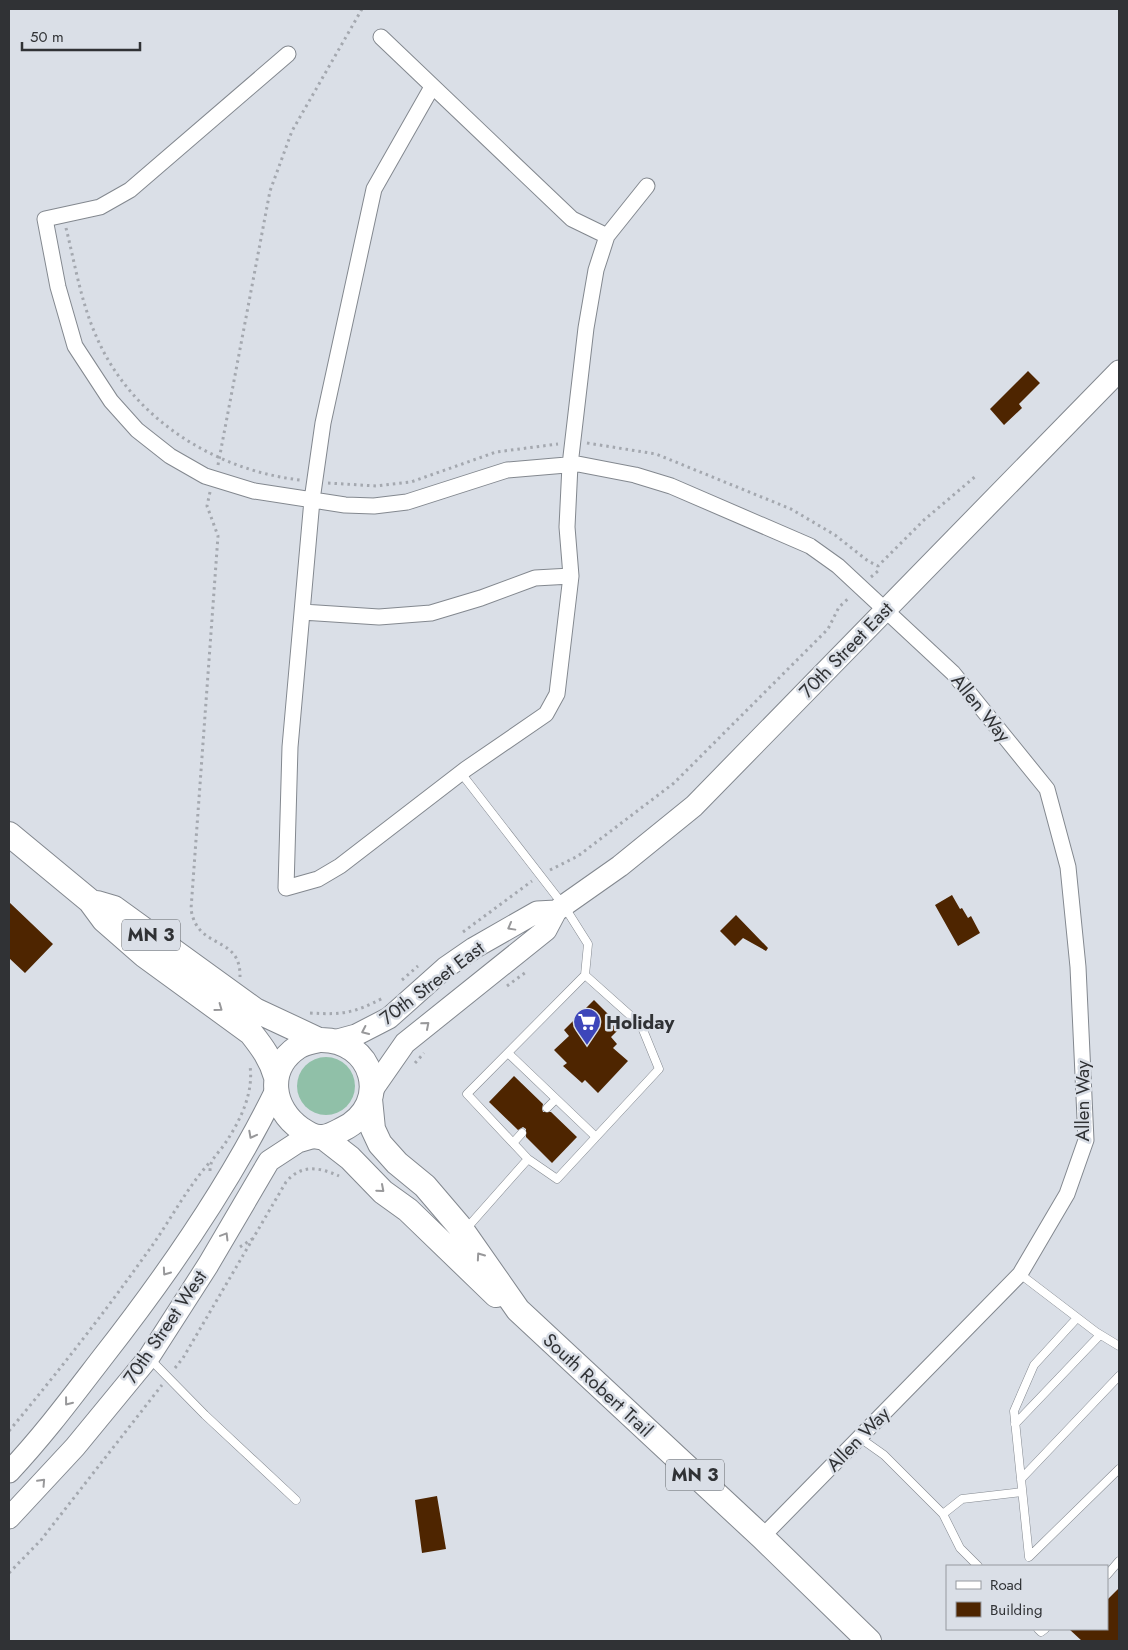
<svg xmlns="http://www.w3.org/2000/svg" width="1128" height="1650" viewBox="0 0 1128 1650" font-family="Jost,sans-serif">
	<rect width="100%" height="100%" fill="#dadfe7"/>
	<path fill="#90c0a8" d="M297 1086a29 29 0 1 1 58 0a29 29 0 1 1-58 0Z"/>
	<path fill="#4e2500" d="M1028,371L1040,383L1019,404L1022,408L1004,425L990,409Z
		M952,895L960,909L962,908L968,918L971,916L980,933L958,946L935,905Z
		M9,902L53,944L25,973L9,958Z
		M736,915L768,948L766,951L743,938L735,946L720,931Z
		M594,1000L621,1027L611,1037L617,1044L613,1048L628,1061L598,1093L585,1080L582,1083L563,1066L567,1063L554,1050L569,1036L564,1030Z
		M514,1076L543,1104L542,1109L543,1112H551L577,1137L552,1163L526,1137V1129L523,1127L518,1130L489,1102Z
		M437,1496L446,1549L422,1553L415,1500Z
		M1119,1588V1641H1082L1069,1629H1107V1600Z"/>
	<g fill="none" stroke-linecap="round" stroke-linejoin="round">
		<defs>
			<path id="service" d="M461,773L564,906L588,944L585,975L641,1025L659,1069L557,1179L528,1159L466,1229
				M508,1053L596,1137
				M547,1108L556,1099
				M513,1143L522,1133
				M528,1159L467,1094L585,975
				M1020,1274L1096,1332L1119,1346
				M1077,1318L1034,1365L1014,1411L1029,1557L1119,1469
				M150,1359L205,1415L296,1500
				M1015,1424L1100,1335
				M860,1438L884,1455L943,1514L962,1499L1022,1492
				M1021,1479L1119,1376
				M943,1514L960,1548L978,1566
				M1107,1575L1119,1561
				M1038,1629L1041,1632L1045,1629"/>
			<path id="minor" d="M381,37L572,219L607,236
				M288,54L130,190L100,207L45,219L58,287L75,346L111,401L137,430L170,456L205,476L254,491L345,505L374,506L407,502L507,470L578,464L635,475L671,486L810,546L838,566L953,673L1047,789L1068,867L1078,967L1086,1140L1067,1194L1020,1274L762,1537
				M432,87L374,189L323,423L312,500L290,747L286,888L318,879L340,866L466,769L546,714L557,694L571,576L567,527L570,465L586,328L596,270L607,236L647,186
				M302,612L379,617L431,613L481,598L535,578L571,576"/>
			<path id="secondary" d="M334,1041L356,1035L389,1018L445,968L474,948L537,912L556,911
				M373,1089L405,1043L546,930L556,911L620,866L694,806L1119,371
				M9,1472C43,1436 72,1397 102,1358C167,1275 229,1186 275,1092
				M9,1518L75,1447L149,1357L208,1265L269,1161L298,1142L315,1137"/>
			<path id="primary" d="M9,834L90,901L104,920L144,955L251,1033C262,1047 271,1059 276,1077
				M97,903L114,908L255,1010L319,1040
				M319,1040C373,1038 393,1104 343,1129C337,1132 329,1137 322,1137C314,1138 307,1133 301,1129C272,1109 265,1069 298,1047C304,1043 312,1042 319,1040Z
				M370,1099L373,1129L380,1144L397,1163L425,1186L460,1227L518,1310L762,1537L869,1641
				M323,1137L350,1158L383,1192L408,1210L496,1295"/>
		</defs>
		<use href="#service" stroke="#83888f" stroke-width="9"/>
		<use href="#minor" stroke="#83888f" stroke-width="17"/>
		<use href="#secondary" stroke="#83888f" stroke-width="23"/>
		<use href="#primary" stroke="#83888f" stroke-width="26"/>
		<path stroke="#a4a8af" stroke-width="3" stroke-dasharray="2.5 4" stroke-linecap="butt" d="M66,228C75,264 81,303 97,338C132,418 214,470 300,480
			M587,443L656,454L791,509L835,535L868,561L878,566
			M218,465L270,191L292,131L362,9
			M328,483L376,486L411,482L496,452L558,444
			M210,492L207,506L218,536L191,909C197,951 241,934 240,977
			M871,577L878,571V566L924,520L977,475
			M550,870L578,856L674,783L828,629L839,607L850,597
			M463,932L532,881
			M402,980L418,966
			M507,986L526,972
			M310,1013C343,1015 354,1013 383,998
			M415,1063L424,1053
			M210,1171C210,1159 217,1155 224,1145C239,1123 254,1094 250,1066
			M240,1247L252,1239
			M175,1368L183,1358L286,1182C301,1164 319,1167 339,1176
			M9,1431C58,1372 105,1312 149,1250C170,1221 186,1189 210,1162
			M9,1573L41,1540L162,1385"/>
		<use href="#service" stroke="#fff" stroke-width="8"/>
		<use href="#minor" stroke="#fff" stroke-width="15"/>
		<use href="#secondary" stroke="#fff" stroke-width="21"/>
		<use href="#primary" stroke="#fff" stroke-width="24"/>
	</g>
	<defs><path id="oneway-chevron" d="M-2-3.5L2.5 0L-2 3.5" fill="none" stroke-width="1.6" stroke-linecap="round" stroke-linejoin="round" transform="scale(1.25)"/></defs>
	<g stroke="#98989a">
		<use href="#oneway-chevron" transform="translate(511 927) rotate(151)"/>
		<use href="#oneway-chevron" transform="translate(219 1008) rotate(36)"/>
		<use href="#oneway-chevron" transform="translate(426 1025) rotate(-41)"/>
		<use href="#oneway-chevron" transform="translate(365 1031) rotate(155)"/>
		<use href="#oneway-chevron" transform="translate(252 1135) rotate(118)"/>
		<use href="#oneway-chevron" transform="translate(381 1189) rotate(41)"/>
		<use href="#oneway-chevron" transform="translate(225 1236) rotate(-59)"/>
		<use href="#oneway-chevron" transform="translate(480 1256) rotate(-125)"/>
		<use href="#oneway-chevron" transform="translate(166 1272) rotate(125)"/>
		<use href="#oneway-chevron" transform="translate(68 1402) rotate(128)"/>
		<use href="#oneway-chevron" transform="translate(42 1482) rotate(-47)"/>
	</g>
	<defs>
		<symbol id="supermarket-pin" viewBox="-11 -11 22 30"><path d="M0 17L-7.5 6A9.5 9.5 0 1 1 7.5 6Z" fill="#3d46ba" stroke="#dadfe7"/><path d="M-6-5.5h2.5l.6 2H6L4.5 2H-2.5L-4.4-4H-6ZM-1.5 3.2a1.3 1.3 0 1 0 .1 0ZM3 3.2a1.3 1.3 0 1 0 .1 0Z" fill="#fff"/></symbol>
	</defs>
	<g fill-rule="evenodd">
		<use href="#supermarket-pin" x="571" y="1006" width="32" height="43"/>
	</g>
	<g text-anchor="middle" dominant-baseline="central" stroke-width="5" stroke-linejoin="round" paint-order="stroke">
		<g fill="#dadfe7" stroke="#63666a" stroke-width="1">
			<rect x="122" y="919.5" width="58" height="31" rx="4"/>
			<rect x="666" y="1459.5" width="58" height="31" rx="4"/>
		</g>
		<g font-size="18" font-weight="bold" fill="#303235">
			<text x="151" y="935">MN 3</text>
			<text x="695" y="1475">MN 3</text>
		</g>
		<g font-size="19" fill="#303235" stroke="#dadfe7">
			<text transform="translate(846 650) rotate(-46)">70th Street East</text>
			<text transform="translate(981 708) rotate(51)">Allen Way</text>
			<text transform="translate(432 983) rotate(-37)">70th Street East</text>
			<text transform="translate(1082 1101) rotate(-90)">Allen Way</text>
			<text transform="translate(165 1327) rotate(-56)">70th Street West</text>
			<text transform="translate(598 1385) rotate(43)">South Robert Trail</text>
			<text transform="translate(858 1439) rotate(-46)">Allen Way</text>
		</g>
		<g font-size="19" font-weight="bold" fill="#303235" stroke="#dadfe7" text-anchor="start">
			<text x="606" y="1022">Holiday</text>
		</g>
	</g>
	<rect width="1128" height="1650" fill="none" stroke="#303235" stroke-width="20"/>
	<rect x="946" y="1565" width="162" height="65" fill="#dadfe7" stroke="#969aa0"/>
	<rect x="956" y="1581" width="25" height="8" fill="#ffffff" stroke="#969aa0"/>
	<text x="990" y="1590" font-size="15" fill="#303235">Road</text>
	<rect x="956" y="1602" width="25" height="15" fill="#4e2500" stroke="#969aa0"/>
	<text x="990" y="1615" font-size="15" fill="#303235">Building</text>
	<path d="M22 42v8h118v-8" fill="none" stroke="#303235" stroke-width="2.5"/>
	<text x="30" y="42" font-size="15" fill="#303235" stroke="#dadfe7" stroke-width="4" paint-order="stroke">50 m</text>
</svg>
